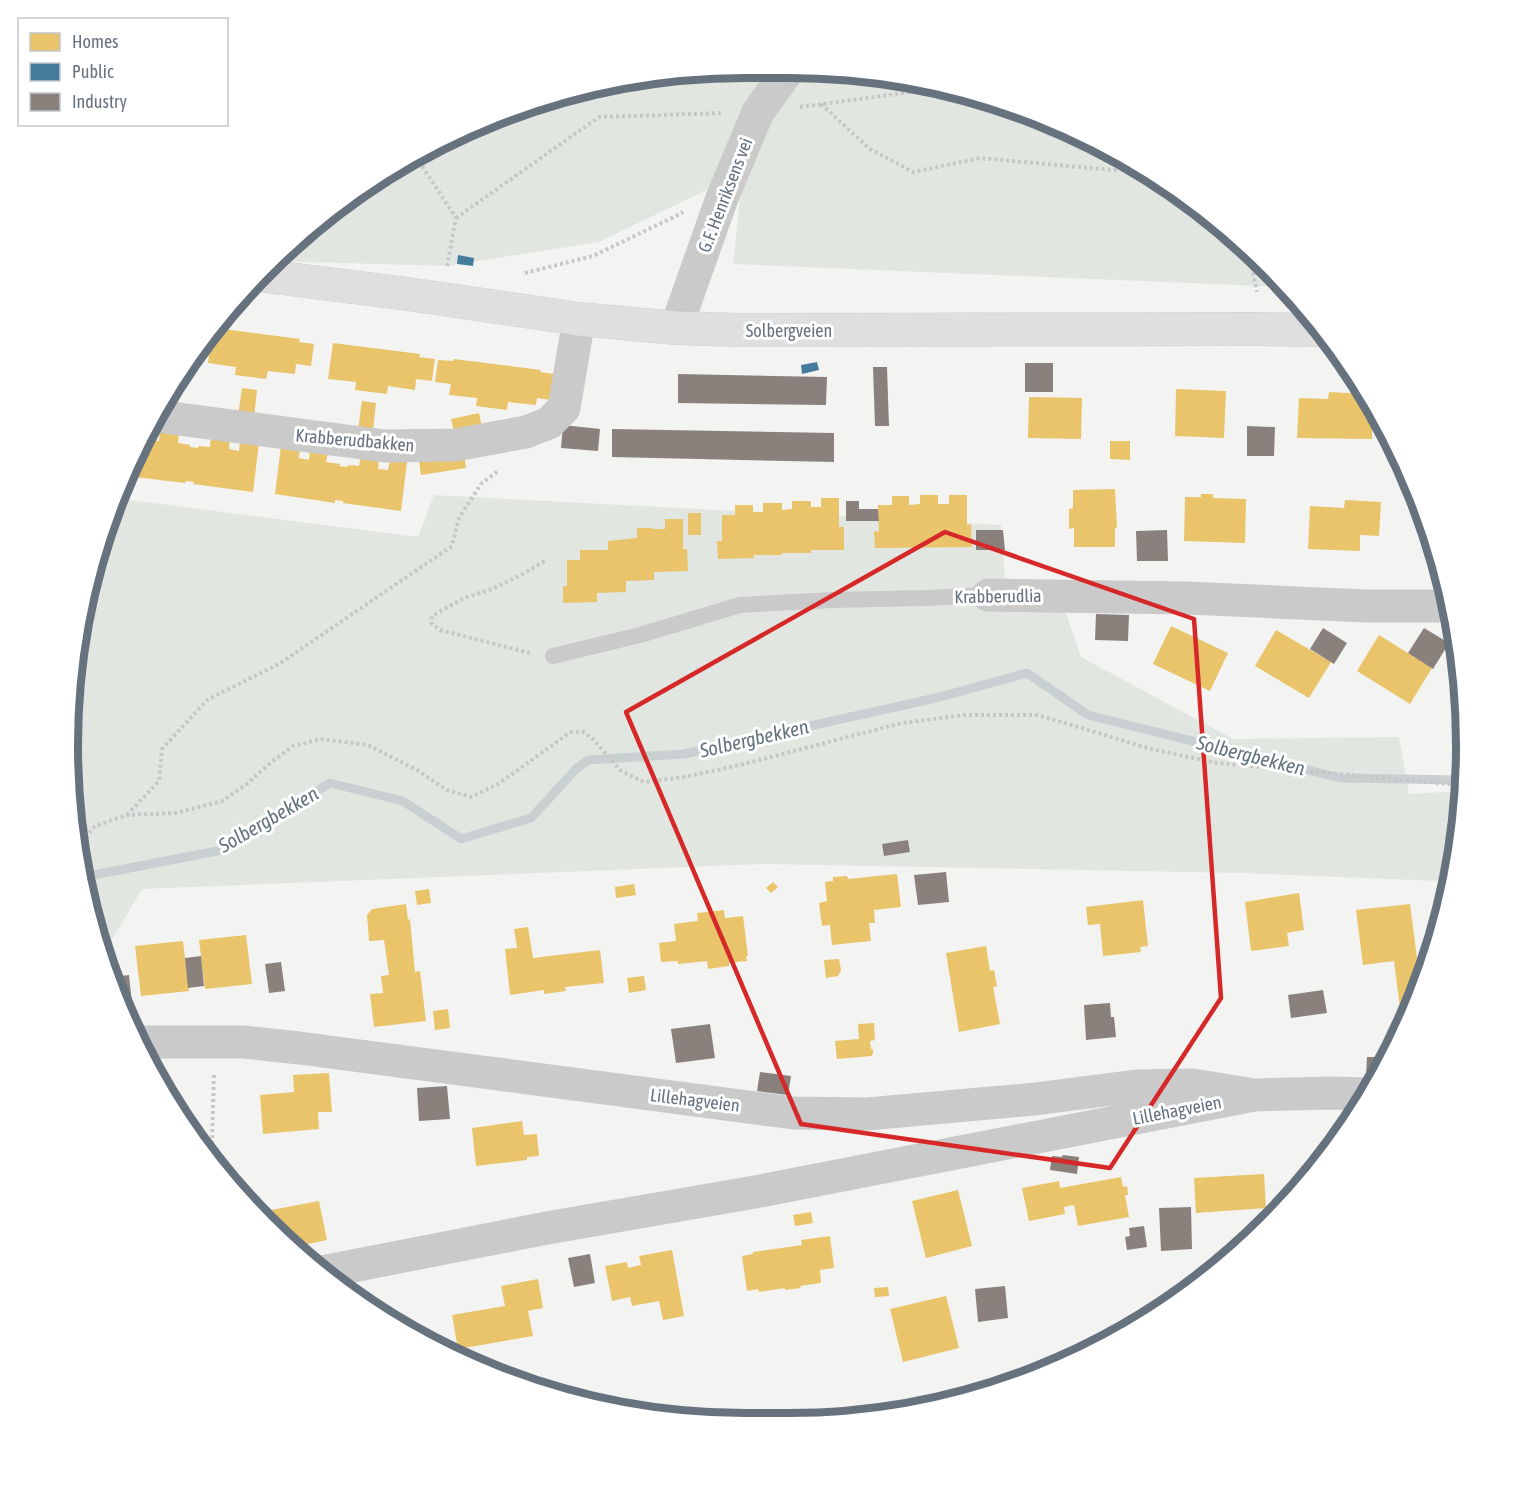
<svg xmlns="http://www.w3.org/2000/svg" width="1534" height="1491" viewBox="0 0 1534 1491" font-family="'Asap Condensed',sans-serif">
	<rect width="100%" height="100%" fill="#f3f4f2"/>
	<path fill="#e2e6e1" d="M746,68L877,73L1007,104L1128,159L1236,236L1284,287L733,264L741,190L715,186L599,242L447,266L273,261L369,182L486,119L613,81Z
		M117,492L130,500L418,537L434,495L1001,525L1006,595L1063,604L1081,657L1233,739L1399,737L1409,794L1462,791L1461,834L1448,890L1439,881L1242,873L763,864L142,889L103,955L91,921L69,789L73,657Z
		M962,1401L833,1422L768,1420Z"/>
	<path fill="#e9c46a" d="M215,328L300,339L299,342L314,344L311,366L296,364L295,374L268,371L266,379L235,375L236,367L208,363L209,356L195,354Z
		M333,343L420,354L419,357L435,359L432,381L416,379L415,390L388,386L387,394L355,390L356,382L328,379Z
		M454,359L541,370L540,372L554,374L551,400L537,398L536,405L508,402L507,410L476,406L477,398L449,395L451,384L435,382L438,360L453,361Z
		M242,388L257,390L254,418L238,416Z
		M1176,389L1226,391L1224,438L1175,436Z
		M1329,392L1364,394L1378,415L1377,420H1372V439L1297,438L1299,398L1328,399Z
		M1029,397L1082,398L1081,439L1028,438Z
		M362,401L376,403L373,431L358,430Z
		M479,413L482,428L454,433L451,419Z
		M151,426L150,440L159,441L160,431L179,434L178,443L190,445V447L198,448V446L210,447L211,437L230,440L229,449L239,451L240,441L259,443L253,492L193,484L194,482L186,481L185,483L126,476Z
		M1110,441H1130V460L1110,459Z
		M281,446L300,448L299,458L309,460L310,450L328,453L326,462L340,464L339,466L347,467L348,465L359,466L361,456L379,459L378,469L388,470L390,460L407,462L401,511L343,503V501L335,500V503L275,494Z
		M464,454L466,468L421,475L419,460Z
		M1115,489L1117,528H1115V547H1074V528L1069,529V509L1073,508V490Z
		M1201,494H1213V498L1246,499L1245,543L1184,541L1185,497H1201Z
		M920,495H938V504H949V495H967V525L971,524L972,547L875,548L874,531L879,532L878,505H892V496H909V505L920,504Z
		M821,498H839V527H844V550H811V553H782V555H753L754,558L718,559L717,541H722V515H735V505H753V512H763V503H782V510L792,509V501H811V507H821Z
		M1345,500L1381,502L1379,536L1360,535V551L1308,549L1310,506L1344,508Z
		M688,513H701V535H688Z
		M665,519H683V549H687L688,571L654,572V580L626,581V592L597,593V602L563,603V586H567V560H580V550H608V541L637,538V528H653V529H665Z
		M1171,626L1228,653L1210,691L1153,664Z
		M1276,630L1331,662L1309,698L1255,666Z
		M1379,635L1432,668L1410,704L1357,671Z
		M897,874L901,907L874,910L875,923H869L871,941L832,945L830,925L822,926L819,903L827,901L825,882L833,881V877L847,876L848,879Z
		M773,882L778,887L771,893L766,888Z
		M634,884L636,895L616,898L615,887Z
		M429,889L431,903L417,905L415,891Z
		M1299,893L1304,930L1287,933L1289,946L1251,951L1245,902Z
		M1143,900L1148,946L1140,947L1141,952L1103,956L1100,924L1088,925L1086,907Z
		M406,904L408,920L410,919L415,972L420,971L426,1021L374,1027L370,994L383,993L381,976L389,975L384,940L369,941L367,915L372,909Z
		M1410,904L1417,958L1432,956L1430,964L1407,1015L1401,1016L1394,961L1363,965L1356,910Z
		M724,910L725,918L743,916L748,956H746L747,961L729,963V966L708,969L707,961L678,964V961L661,962L659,943L676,941L674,924L698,921L697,913Z
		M528,927L533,958L600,950L604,983L565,987L566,991L544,994V990L510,995L505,949L517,948L514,929Z
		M246,935L252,984L205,989L199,940Z
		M183,941L189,991L141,996L135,946Z
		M986,946L990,971L994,970L997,986L993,987L1000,1024L959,1032L946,953Z
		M839,959L841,970L838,976L826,978L824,960Z
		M644,976L646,990L629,993L627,978Z
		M448,1009L450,1028L435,1030L433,1011Z
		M874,1023L875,1040L870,1041L871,1049H873V1054H872V1056L837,1059L835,1041L859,1039L858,1024Z
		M329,1073L332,1112H318L319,1129L263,1134L260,1095L294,1092L293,1075Z
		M171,1079L177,1109L160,1082Z
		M522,1121L524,1135L537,1134L539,1156L527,1157V1160L476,1166L472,1128Z
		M1264,1174L1266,1208L1196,1213L1194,1178Z
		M1121,1177L1123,1187L1127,1186L1128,1195H1125L1129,1217L1078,1226L1074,1205L1064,1207L1065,1214L1029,1221L1022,1188L1059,1181L1060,1188Z
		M958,1190L972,1246L926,1258L912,1201Z
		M319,1201L327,1240L298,1246L299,1249L293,1250L268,1223L266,1211Z
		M811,1212L813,1223L795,1226L793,1215Z
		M830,1236L834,1268L820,1270L821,1283L800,1286L801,1288L785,1290V1288L759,1292L758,1289L747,1291L742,1256L753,1254V1252L802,1245L801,1240Z
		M672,1250L684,1316L663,1320L659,1301L632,1306L630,1297L612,1301L605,1266L627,1262L628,1268L641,1265L639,1256Z
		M538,1279L543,1308L528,1311L533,1336L458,1349L452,1315L505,1306L501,1286Z
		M888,1287L889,1296L875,1297L874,1288Z
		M946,1296L959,1348L903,1362L890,1309Z"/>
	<path fill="#457b9d" d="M458,255L474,258L473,266L457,264Z
		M817,362L819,370L802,374L801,365Z"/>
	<path fill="#8a817c" d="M1025,363H1053V392H1025Z
		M873,367H887L889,426H875Z
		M678,374L827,377L826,405L678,403Z
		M563,425L600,429L598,451L561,448Z
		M1247,426L1275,427L1274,456H1247Z
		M612,429L834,433V462L612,457Z
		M846,501H859V509H878L879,521H846Z
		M976,530H1003L1005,550H976Z
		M1167,530L1168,561H1137L1136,531Z
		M1096,614L1129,615L1128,641L1095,640Z
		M1323,628L1347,643L1334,664L1310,649Z
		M1424,628L1449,643L1433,669L1408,653Z
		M908,840L910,852L884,856L882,844Z
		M946,872L949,902L918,905L914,875Z
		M201,956L204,986L188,988L185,958Z
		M281,962L285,991L269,993L265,964Z
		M129,975L132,1003L122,1005L112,977Z
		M1323,990L1327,1013L1291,1018L1288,995Z
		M1110,1003L1111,1017H1114L1116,1037L1086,1040L1084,1005Z
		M710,1024L715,1058L676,1063L671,1029Z
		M1367,1057H1388L1380,1075H1366Z
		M760,1072L791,1076L788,1095L757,1091Z
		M447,1086L450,1119L419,1121L417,1088Z
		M1063,1155L1079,1157L1077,1174L1050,1170L1052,1156L1062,1157Z
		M1191,1207L1192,1249L1161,1251L1159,1208Z
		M1144,1226L1147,1247L1127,1250L1125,1237L1130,1236L1129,1228Z
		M590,1254L595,1283L574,1287L568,1258Z
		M1005,1286L1008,1318L978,1322L975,1289Z"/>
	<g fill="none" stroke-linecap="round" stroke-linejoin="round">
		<path stroke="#c9d0d2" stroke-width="9" d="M83,877L222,850L330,783L403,801L461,839L531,818L577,768L588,760L684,754L936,698L1027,673L1088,715L1340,778L1462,780"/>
		<defs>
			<path id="secondary" d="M258,275L408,294L579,319L676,328L739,330L1260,329L1324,330"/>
		</defs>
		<use href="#secondary" stroke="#cfd0d0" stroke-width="34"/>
		<path stroke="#c7c7c8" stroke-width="4" stroke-dasharray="3 3" stroke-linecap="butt" d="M821,104L870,149L913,172L980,158L1113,170L1141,168
			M800,107L942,88
			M414,158L418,160L456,218L447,266
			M456,218L599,117L724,113
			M1248,249L1257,292
			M525,273L593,256L680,214L683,212
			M530,653L440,630L431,623L432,616L464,598L492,589L519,576L547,560
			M127,815L159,781L162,749L207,700L279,664L452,546L459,518L481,484L498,471
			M78,847L95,826L127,815L175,813L222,801L247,784L269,764L293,746L321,739L368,745L417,770L447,790L471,797L498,784L571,732H583L592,738L621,771L644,782L684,777L740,765L902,723L965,715H1038L1151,749L1217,763L1462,785
			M212,1144L214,1073"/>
		<path stroke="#cacacb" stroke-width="16" d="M553,656L640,635L740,605L832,600L925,598L988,595"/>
		<path stroke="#cacacb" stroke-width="33" d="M676,328L722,198L758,112L789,69
			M156,416L385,446L455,445L526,432L549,423L564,408L579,319
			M988,595L1188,598L1365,606H1449
			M136,1042H243L299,1048L794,1113L867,1114L1035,1099L1136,1086L1193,1085L1254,1095
			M322,1272L547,1228L755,1192L1254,1095L1330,1093L1369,1094"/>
		<use href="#secondary" stroke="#dfdfdf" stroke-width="33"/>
	</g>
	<path fill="none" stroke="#d62828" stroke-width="4.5" stroke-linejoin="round" d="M945,532L1194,619L1221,998L1110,1168L801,1124L626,712Z"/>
	<g text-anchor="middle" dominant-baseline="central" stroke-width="6" stroke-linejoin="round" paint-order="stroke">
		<g font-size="18" fill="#67727f" stroke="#fff">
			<text transform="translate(725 195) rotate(-69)">G.F. Henriksens vei</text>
			<text x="789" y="330">Solbergveien</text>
			<text transform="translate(355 440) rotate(5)">Krabberudbakken</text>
			<text transform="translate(998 596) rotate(-1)">Krabberudlia</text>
			<text transform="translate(695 1100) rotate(7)">Lillehagveien</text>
			<text transform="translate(1177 1110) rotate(-11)">Lillehagveien</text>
		</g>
		<g font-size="20" font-style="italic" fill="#63737c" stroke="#fff">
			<text transform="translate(754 738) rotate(-13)">Solbergbekken</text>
			<text transform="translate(1251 755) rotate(14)">Solbergbekken</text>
			<text transform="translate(268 819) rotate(-30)">Solbergbekken</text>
		</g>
	</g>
	<path d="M0 0H1534V1491H0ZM745 78H789A667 667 0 0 1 1456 745V746A667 667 0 0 1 789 1413H745A667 667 0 0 1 78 746V745A667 667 0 0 1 745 78Z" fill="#fff" fill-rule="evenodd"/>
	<path fill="none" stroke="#67727f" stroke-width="8" d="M745 78H789A667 667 0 0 1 1456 745V746A667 667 0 0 1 789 1413H745A667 667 0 0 1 78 746V745A667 667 0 0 1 745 78Z"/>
	<rect x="18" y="18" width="210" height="108" fill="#ffffff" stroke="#c2c7cc" stroke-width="1.5"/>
	<rect x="30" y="33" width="30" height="18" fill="#e9c46a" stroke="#c2c7cc" stroke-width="1.5"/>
	<text x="72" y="48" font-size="18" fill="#67727f">Homes</text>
	<rect x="30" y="63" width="30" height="18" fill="#457b9d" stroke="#c2c7cc" stroke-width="1.5"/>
	<text x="72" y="78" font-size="18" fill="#67727f">Public</text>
	<rect x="30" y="93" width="30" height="18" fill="#8a817c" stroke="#c2c7cc" stroke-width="1.5"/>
	<text x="72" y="108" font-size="18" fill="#67727f">Industry</text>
</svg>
